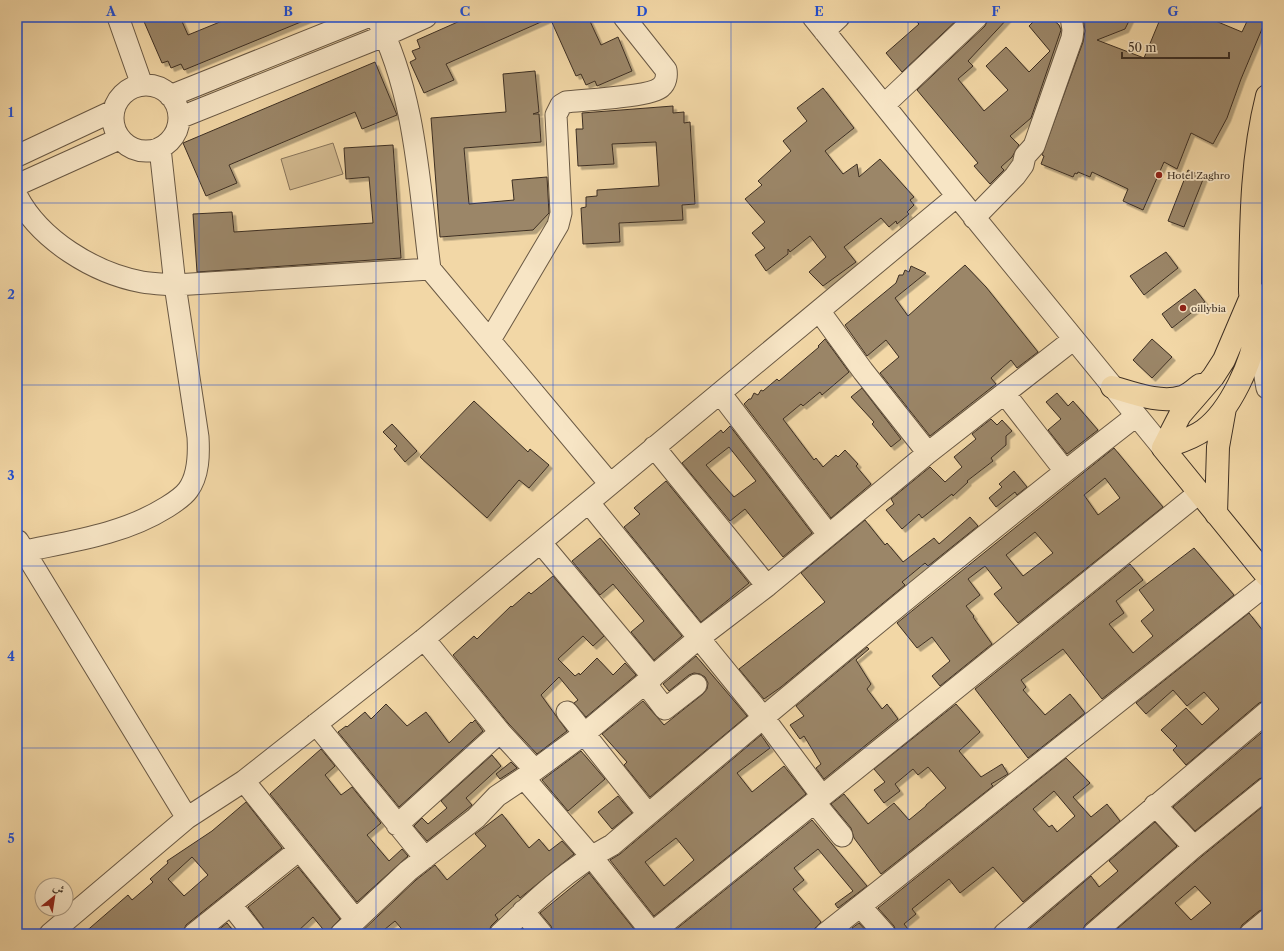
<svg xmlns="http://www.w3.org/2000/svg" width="1284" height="951" viewBox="0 0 1284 951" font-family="'Libre Caslon Text',Amiri,serif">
	<defs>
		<filter id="shadow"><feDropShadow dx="3.5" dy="3.5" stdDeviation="0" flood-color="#0004"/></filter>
	</defs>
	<rect width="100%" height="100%" fill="#f2d7a6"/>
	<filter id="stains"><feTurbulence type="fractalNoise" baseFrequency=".005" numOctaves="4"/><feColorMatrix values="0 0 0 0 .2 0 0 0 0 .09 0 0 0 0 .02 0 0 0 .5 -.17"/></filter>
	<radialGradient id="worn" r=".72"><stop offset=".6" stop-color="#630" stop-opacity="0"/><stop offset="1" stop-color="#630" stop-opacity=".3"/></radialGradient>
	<path fill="#d3ba90" stroke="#88745a" d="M333,143L343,174L290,190L281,159Z"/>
	<path fill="#9b8667" stroke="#3d2f23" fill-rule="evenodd" filter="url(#shadow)" d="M142,17H180L188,35L232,17H313L184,70L181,64L171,68L168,61L162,63Z
		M469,17H588L601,45L618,37L632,71L597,86L595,81L586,85L581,74L576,76L550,18L446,64L454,80L424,93L410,62L416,59L412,51L420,48L417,40Z
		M912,17H960L902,72L886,53L919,24Z
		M989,17H1009L968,61L973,66L958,79L984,111L1008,90L986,66L1006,47L1029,72L1050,51L1029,26L1038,17H1050L1059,25L1061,30L1031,118L1010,136L1019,145L1012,157L1001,167L1004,170L990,184L974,166L978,163L917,90L985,26Z
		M1083,17H1131L1125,29L1097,40L1144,58L1161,17H1206L1242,32L1249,17H1267L1241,79L1227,118L1213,144L1191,133L1177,169L1164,162L1143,210L1123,201L1128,189L1092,172L1090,177L1078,172L1077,174L1075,173L1073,177L1041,164L1044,156L1042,155L1083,42L1085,31Z
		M375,62L397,115L362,129L355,112L229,165L237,183L206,196L183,143Z
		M535,71L539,112L533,114H539L541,142L464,148L469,204L514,200L512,180L547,177L549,213L533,230L440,237L431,118L506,112L503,74Z
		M823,88L854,128L825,151L843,174L857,164L859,177L880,159L914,197L910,200L914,205L907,212L909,214L897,224L896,221L889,227L881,218L844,247L856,262L823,286L809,272L826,257L810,236L790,252L788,249V254L766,271L755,255L765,248L752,233L765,222L745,199L762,185L758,181L791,151L783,141L807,121L797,108Z
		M673,106V113L684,112V123L690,122L695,204L682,205L683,220L619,223L620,242L583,244L581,208L586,207V197L597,196V190L659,186L656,142L612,144L614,164L578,166L576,129H583L582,113Z
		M393,145L401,258L197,272L193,214L232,212L234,232L373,223L369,177L346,179L344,148Z
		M1188,170L1204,177L1184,227L1168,221Z
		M1166,252L1178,268L1144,295L1130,276Z
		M965,265L986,287L1038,352L1017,368L1011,360L991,378L996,384L930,436L880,373L899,357L886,340L867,356L845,325L896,283L899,275H903L905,270L909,272L911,266L926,273L895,298L908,316Z
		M1195,289L1205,302L1172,328L1162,314Z
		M825,339L849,372L822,395L820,392L803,406L801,404L783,419L814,460L816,458L823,467L836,455L838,457L845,450L858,464L856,466L871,484L831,518L744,404L749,399H751L754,393L758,395L761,390L763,391L777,379L779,381L819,347L818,346Z
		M1152,339L1172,357L1152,378L1133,360Z
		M862,388L901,439L891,447L872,424L874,422L851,397Z
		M1057,393L1068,406L1073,401L1098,430L1067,454L1048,430L1061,419L1046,402Z
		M474,401L528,452L530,449L549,465L529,488L519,480L487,518L420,457Z
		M991,419L997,425L1002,420L1012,431L1006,436V445L991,458L993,461L967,481L968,482L953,496L952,494L922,518L919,514L902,529L886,510L894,504L891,499L930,467L945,482L962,467L954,457L976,439L972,434Z
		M392,424L417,451L405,462L394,449L397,446L383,432Z
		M730,426L812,533L783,557L745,509L730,521L682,463L721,430L723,433ZM729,447L756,481L734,497L706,465Z
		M1114,448L1163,507L1018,623L994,594L1002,588L985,566L968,579L980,595L966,606L974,616L973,617L992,644L940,686L932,676L950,661L932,637L917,648L897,623ZM1105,478L1120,498L1098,515L1084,495ZM1035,532L1053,553L1023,576L1006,555Z
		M1014,471L1027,487L1017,495L1015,492L996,507L989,498L1002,487L999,484Z
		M666,481L749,583L701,622L624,527L640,514L634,508Z
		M970,517L978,526L928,566L925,563L902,582L905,585L781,687L764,699L739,669L825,602L801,573L865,520L885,545L887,543L903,562L934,538L939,544Z
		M600,538L682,636L654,660L631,632L644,621L613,584L600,595L572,561Z
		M1194,548L1234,595L1102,699L1063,649L1021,680L1026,687L1023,690L1045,715L1070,694L1085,713L1028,758L975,689L1130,564L1143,580L1116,601L1124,613L1109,624L1133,653L1153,636L1141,621L1154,610L1139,590Z
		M553,576L604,636L593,646L583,636L558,659L575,676L579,673L580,675L597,658L613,675L625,663L636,675L586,717L574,703L578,700L559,677L541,695L567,731L537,754L508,723L453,655L474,636L477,639L511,606L512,607L529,592L531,594Z
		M1249,613L1267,636V700L1259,703L1186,765L1173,750L1177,746L1161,730L1186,708L1202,725L1219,709L1204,692L1187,706L1173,690L1146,714L1136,703Z
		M867,647L869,649L856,660L871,684L867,689L882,709L887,704L898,719L824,779L816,768L821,764L804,736L800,739L790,725L804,716L796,706Z
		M696,656L747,716L650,797L624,765L627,762L602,734L643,701L664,725L703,694L707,689L708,683L705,677L700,674L694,673L689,675L669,691L663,684Z
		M386,704L407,726L426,712L449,743L471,722L472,723L475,720L483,731L399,807L338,732L346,726L347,727L365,712L371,719Z
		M956,704L980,732L959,751L981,777L1002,764L1008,774L991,784L993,786L881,874L854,838L851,828L831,804L844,794L868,824L894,803L909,820L926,806V805L946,788L928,767L918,775L913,769L895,784L900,791L884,803L874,790L885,782L874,769Z
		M1267,728V776L1259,779L1195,831L1173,807Z
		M761,735L770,748L737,773L752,792L784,766L806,794L654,916L610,860L620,854ZM676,838L694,860L664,886L645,862Z
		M321,749L335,766L325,775L341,795L352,787L381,823L367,835L389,861L402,849L408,856L357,902L270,794Z
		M581,751L605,779L568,811L542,780Z
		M492,755L501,766L466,798L472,805L427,841L414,826L422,818L428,824L447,808L441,801Z
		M1066,758L1090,783L1073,797L1091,817L1107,804L1120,821L1023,902L993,867L960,893L949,879L912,909L916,914L904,924L912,934H897L894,926L878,908ZM1054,791L1075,816L1057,832L1052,825L1049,827L1033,809Z
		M511,762L517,768L500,779L496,774Z
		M618,796L632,813L612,829L598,812Z
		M246,802L282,848L186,925L182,934H83L128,895L132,900L153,882L150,879L168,863L167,861L212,831ZM192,857L208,875L184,896L168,879Z
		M1267,803V908L1259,911L1242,925L1238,934H1111L1202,856ZM1195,886L1211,903L1191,920L1175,903Z
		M502,814L529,848L539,839L549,851L562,841L574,854L520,898L518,895L495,915L498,919L491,926L488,934H406L395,921L379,934H359L416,880L435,865L447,880L486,846L475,834Z
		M812,820L867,886L838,908L835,904L853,891L818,849L794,868L804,880L793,889L821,922L814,929L813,934H670Z
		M1155,822L1177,846L1085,925L1081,934H1023L1091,876L1099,887L1118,871L1109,861Z
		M298,867L340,919L333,926L329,934H327L313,917L295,934H266L263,927L248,907Z
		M589,873L638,934H554L551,926L540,913Z
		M227,923L236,934H213Z
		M859,923L869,934H856L852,928Z"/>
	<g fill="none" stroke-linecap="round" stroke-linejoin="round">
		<defs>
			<path id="minor" d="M118,17L142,85
				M376,17C416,94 419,185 430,269
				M813,17L957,196L1163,448
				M824,31L839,17
				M113 118a33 33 0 1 1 66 0a33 33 0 1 1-66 0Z
				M170,96L367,17
				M884,105L977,17
				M179,118L386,35L426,17
				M17,156L113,111
				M17,185L119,139
				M17,196C40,240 94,273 142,282C153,284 164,284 175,285L430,269L610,484
				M974,218L1015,176L1023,165L1025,156L1034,146L1072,38L1073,30L1071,17
				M1250,289L1267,301
				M820,312L863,371L928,453
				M1257,331L1267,388
				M490,340L558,225L561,213L556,115L561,105L566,102C583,100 651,97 661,87C666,83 667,76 666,70L624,17
				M720,393L828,534
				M1005,394L1065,471
				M654,447L767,586
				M589,503L763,717L822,796
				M18,541L187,818
				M541,543L653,677
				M25,551C73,541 124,534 167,507C175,502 183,497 188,490C199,475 199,454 198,437L175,285L160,148
				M424,639L500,732L535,770
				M645,683L665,709L696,685
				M567,712L648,814
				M316,724L425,858
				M244,781L356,920
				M815,803L842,836
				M1155,805L1194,847
				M397,825L500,732
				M231,905L254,934
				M860,906L885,934
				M523,911L542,934
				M652,933L1199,493
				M50,934L187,818L244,781L424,639L957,196
				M194,934L299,850
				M341,934L408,871L476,818L497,796L524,778
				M500,934C534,901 570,867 612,845C784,699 958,554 1136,416
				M653,934L591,856L524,778L584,734L699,638L767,586L928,453L1074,339
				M825,934L1267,584
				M1004,934L1267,712
				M1093,934L1194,847L1267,788
				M1250,934L1267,920"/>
			<path id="major" d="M1112,387C1133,393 1161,404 1182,397C1189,395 1195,389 1200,385
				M1163,448C1176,443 1192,439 1204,430C1230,411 1253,361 1256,330C1257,316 1249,302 1250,288C1251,223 1251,159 1267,96
				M1163,448L1180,415L1213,377L1224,360L1250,299
				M1163,448L1267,576
				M1216,514L1218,447L1225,408"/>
		</defs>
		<use href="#minor" stroke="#6a5944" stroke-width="23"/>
		<use href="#major" stroke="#3d2f23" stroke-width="24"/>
		<use href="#minor" stroke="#f7e5c5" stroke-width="21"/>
		<use href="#major" stroke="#f2d7a6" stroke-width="22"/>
	</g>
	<path fill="none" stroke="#1d4ed8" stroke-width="1" stroke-opacity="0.55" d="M199,17V934M376,17V934M553,17V934M731,17V934M908,17V934M1085,17V934M17,203H1267M17,385H1267M17,566H1267M17,748H1267"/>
	<g fill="#8f2418" stroke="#f7e5c5" stroke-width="1.5">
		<circle cx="1159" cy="175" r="4"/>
		<circle cx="1183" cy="308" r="4"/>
	</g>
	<g text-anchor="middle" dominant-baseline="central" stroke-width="3.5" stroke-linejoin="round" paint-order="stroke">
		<g font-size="10" fill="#3d2f23" stroke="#f7e5c5" text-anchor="start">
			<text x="1167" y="175">Hotel Zaghro</text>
			<text x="1191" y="308">oillybia</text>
		</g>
	</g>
	<rect width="1284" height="951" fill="none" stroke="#f2d7a6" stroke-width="44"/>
	<g transform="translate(54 897) rotate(30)"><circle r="19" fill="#f7e5c5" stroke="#ad9c84"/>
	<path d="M0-3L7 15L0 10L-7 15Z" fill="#8f2418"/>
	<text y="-6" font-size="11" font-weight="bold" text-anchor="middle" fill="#3d2f23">ش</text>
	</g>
	<path d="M1122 52v6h107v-6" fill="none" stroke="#3d2f23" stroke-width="2"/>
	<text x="1128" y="52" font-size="12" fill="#3d2f23" stroke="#f7e5c5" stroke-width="3" paint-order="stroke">50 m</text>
	<rect x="22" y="22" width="1240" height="907" fill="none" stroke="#1d4ed8" stroke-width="1.5"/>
	<g font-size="13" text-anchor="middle" font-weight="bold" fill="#1d4ed8">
		<text x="111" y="16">A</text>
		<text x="288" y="16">B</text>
		<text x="465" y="16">C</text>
		<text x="642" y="16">D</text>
		<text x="819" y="16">E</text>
		<text x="996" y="16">F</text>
		<text x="1173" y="16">G</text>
		<text x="11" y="117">1</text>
		<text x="11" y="299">2</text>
		<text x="11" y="480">3</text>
		<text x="11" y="661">4</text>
		<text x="11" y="843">5</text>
	</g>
	<rect width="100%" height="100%" filter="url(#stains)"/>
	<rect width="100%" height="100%" fill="url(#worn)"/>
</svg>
